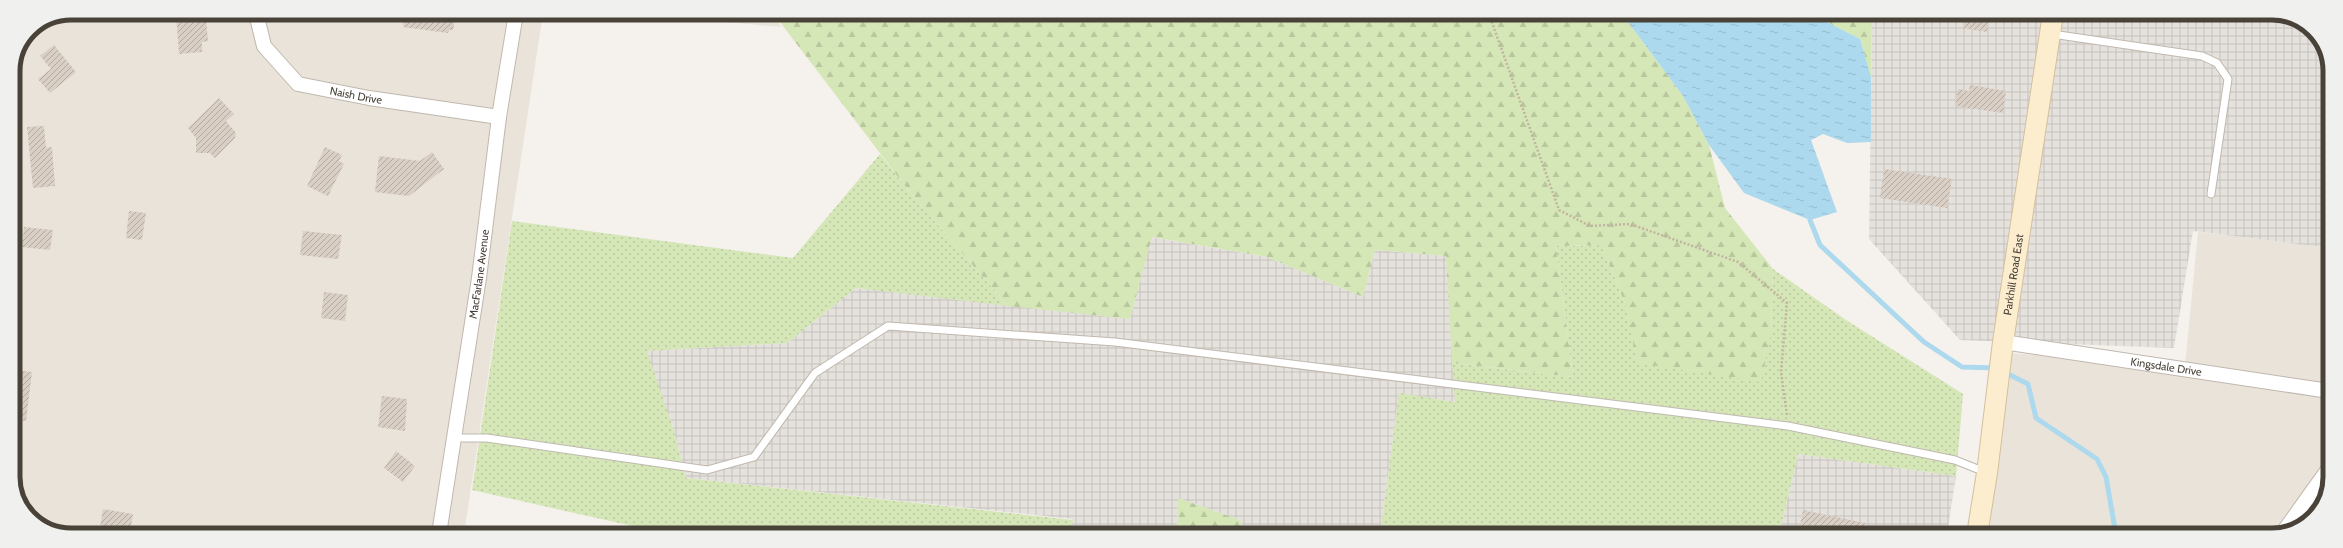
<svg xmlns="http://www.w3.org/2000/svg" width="2343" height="548" viewBox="0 0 2343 548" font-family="Cabin,sans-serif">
	<defs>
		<pattern id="industrial-grid" width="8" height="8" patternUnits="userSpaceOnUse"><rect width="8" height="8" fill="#e5e1dd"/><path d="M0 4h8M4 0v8" fill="none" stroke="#c6c2be"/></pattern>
		<pattern id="green-dots" width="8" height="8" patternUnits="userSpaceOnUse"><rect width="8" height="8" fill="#d5e7b7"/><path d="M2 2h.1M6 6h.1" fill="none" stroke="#b8c79e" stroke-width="1.8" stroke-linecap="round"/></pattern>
		<pattern id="forest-firs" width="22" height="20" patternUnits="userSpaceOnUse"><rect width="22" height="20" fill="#d5e7b7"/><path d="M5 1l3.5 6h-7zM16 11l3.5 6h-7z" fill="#b8c79e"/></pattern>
		<pattern id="water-ripples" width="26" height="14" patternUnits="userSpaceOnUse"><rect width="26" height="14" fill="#acd9ee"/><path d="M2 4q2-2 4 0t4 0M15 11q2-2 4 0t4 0" fill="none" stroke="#96bbcd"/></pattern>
		<pattern id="building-hatch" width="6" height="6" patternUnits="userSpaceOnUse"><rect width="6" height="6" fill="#d9cfc5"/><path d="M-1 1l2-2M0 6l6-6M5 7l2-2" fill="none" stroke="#b2aaa1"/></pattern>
	</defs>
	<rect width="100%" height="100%" fill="#f5f1ec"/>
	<path fill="#e9e3da" d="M71,13H543L464,534H59L27,515L13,485V84L16,62L30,30Z
		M626,13H773L781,27Z
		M2198,232L2329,248V489L2310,521L2272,535H1985L2011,353L2185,366Z"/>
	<path fill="url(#industrial-grid)" d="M1861,14H2284L2316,33L2330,67L2329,248L2193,231L2174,348L1960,340L1869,239L1872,19Z
		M1151,237L1267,257L1363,297L1375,250L1446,256L1456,402L1399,394L1380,535L1247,534L1240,520L1178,498L1177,534H1070L1072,519L686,478L673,428L646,351L787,343L856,288L1130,319Z
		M1798,454L1956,476L1947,535H1779Z"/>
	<path fill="url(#green-dots)" d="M880,154L912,195L1008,306L856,288L787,343L647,351L673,428L686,478L1073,520L1070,534H668L472,490L512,221L793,258Z
		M1602,245L1626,306L1638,363L1771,334L1773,269L1846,320L1963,394L1956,476L1798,454L1779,535H1380L1399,393L1455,402L1452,363L1573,377L1556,246Z"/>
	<path fill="url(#forest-firs)" d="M773,13L1622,14L1683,96L1709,145L1725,208L1773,269L1771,334L1761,382L1637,363L1626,306L1602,245L1556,246L1573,377L1452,363L1446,256L1375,250L1363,297L1267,257L1152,237L1130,319L1008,306L912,195Z
		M1811,14H1861L1872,19L1871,77L1860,39Z
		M1178,498L1240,520L1247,534H1177Z"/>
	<path fill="url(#water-ripples)" d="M1622,14H1811L1860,39L1871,77V142L1847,143L1823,134L1811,140L1837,212L1810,220L1744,193L1709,145L1683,96Z"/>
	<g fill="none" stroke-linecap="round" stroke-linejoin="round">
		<path stroke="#acd9ee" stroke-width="5" d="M1810,220L1820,245L1924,342L1962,367L1996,368
			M2004,372L2028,384L2036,418L2097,459L2106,477L2116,535"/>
	</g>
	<path fill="url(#building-hatch)" d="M176,13H200L201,20L206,19L208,41L202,42V52L179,54Z
		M405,13H456L453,30H449L448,33L403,27Z
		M1965,14H1989L1987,32L1963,28Z
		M54,45L76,72L50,93L38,79L51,69L40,56Z
		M1970,85L2006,91L2003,113L1955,106L1958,89L1969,91Z
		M219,98L234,114L226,121L236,133L235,138L215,158L210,153H196V138L188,128Z
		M44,126L46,148L52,147L55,186L33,188L27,127Z
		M325,147L342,155L339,161L344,164L328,196L307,186Z
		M432,152L444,169L409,196L375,192L379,156L420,161Z
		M1884,169L1952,179L1947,208L1880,198Z
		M129,211L146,213L142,240L126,238Z
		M24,227L53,230L50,250L22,247Z
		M303,231L342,235L338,259L300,255Z
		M324,292L348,295L345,321L321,318Z
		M13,370L32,372L26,421L13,420Z
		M382,396L407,399L405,431L378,427Z
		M396,451L415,466L403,482L384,468Z
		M103,509L133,514L130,534H99Z
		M1803,510L1865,523L1862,535H1821L1799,530Z"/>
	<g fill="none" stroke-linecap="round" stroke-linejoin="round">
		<defs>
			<path id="service" d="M2052,34L2202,56L2217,63L2228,79L2211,194
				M454,438H487L707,470L754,457L815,373L888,326L1115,342L1788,426L1955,460L1985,472"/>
			<g id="minor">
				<path id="s1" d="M256,13L264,46L298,84L369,98L499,117"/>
				<path id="s2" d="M2003,342L2329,391"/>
				<path d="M2284,531L2329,468"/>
				<path id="s3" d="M439,534L479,278L499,117L516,13"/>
			</g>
			<g id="secondary">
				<path id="s4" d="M1977,535L1987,473L2003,342L2053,14"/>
			</g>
		</defs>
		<use href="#service" stroke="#c0b8ae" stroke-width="9"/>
		<use href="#minor" stroke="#c0b8ae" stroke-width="16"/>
		<use href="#secondary" stroke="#d2c09e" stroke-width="22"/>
		<path stroke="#c2b3a0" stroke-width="2.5" stroke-dasharray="2 2" stroke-linecap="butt" d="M1489,14L1559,210L1590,226L1630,224L1738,262L1787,303L1781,372L1787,416"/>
		<use href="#service" stroke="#fff" stroke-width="7"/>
		<use href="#minor" stroke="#fff" stroke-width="14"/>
		<use href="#secondary" stroke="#fcedcf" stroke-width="20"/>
	</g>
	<g text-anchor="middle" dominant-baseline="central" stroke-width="3" stroke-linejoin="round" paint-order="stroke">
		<g font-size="11" fill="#494239" stroke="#fff">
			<text stroke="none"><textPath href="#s1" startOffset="144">Naish Drive</textPath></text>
			<text stroke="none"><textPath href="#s3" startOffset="263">MacFarlane Avenue</textPath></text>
			<text stroke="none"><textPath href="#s4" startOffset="263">Parkhill Road East</textPath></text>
			<text stroke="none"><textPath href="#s2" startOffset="165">Kingsdale Drive</textPath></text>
		</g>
	</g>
	<path d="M0 0H2343V548H0ZM71 20H2272A51 51 0 0 1 2323 71V477A51 51 0 0 1 2272 528H71A51 51 0 0 1 20 477V71A51 51 0 0 1 71 20Z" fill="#f0f0ef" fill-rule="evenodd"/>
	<path fill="none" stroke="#494239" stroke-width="5" d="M71 20H2272A51 51 0 0 1 2323 71V477A51 51 0 0 1 2272 528H71A51 51 0 0 1 20 477V71A51 51 0 0 1 71 20Z"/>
</svg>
